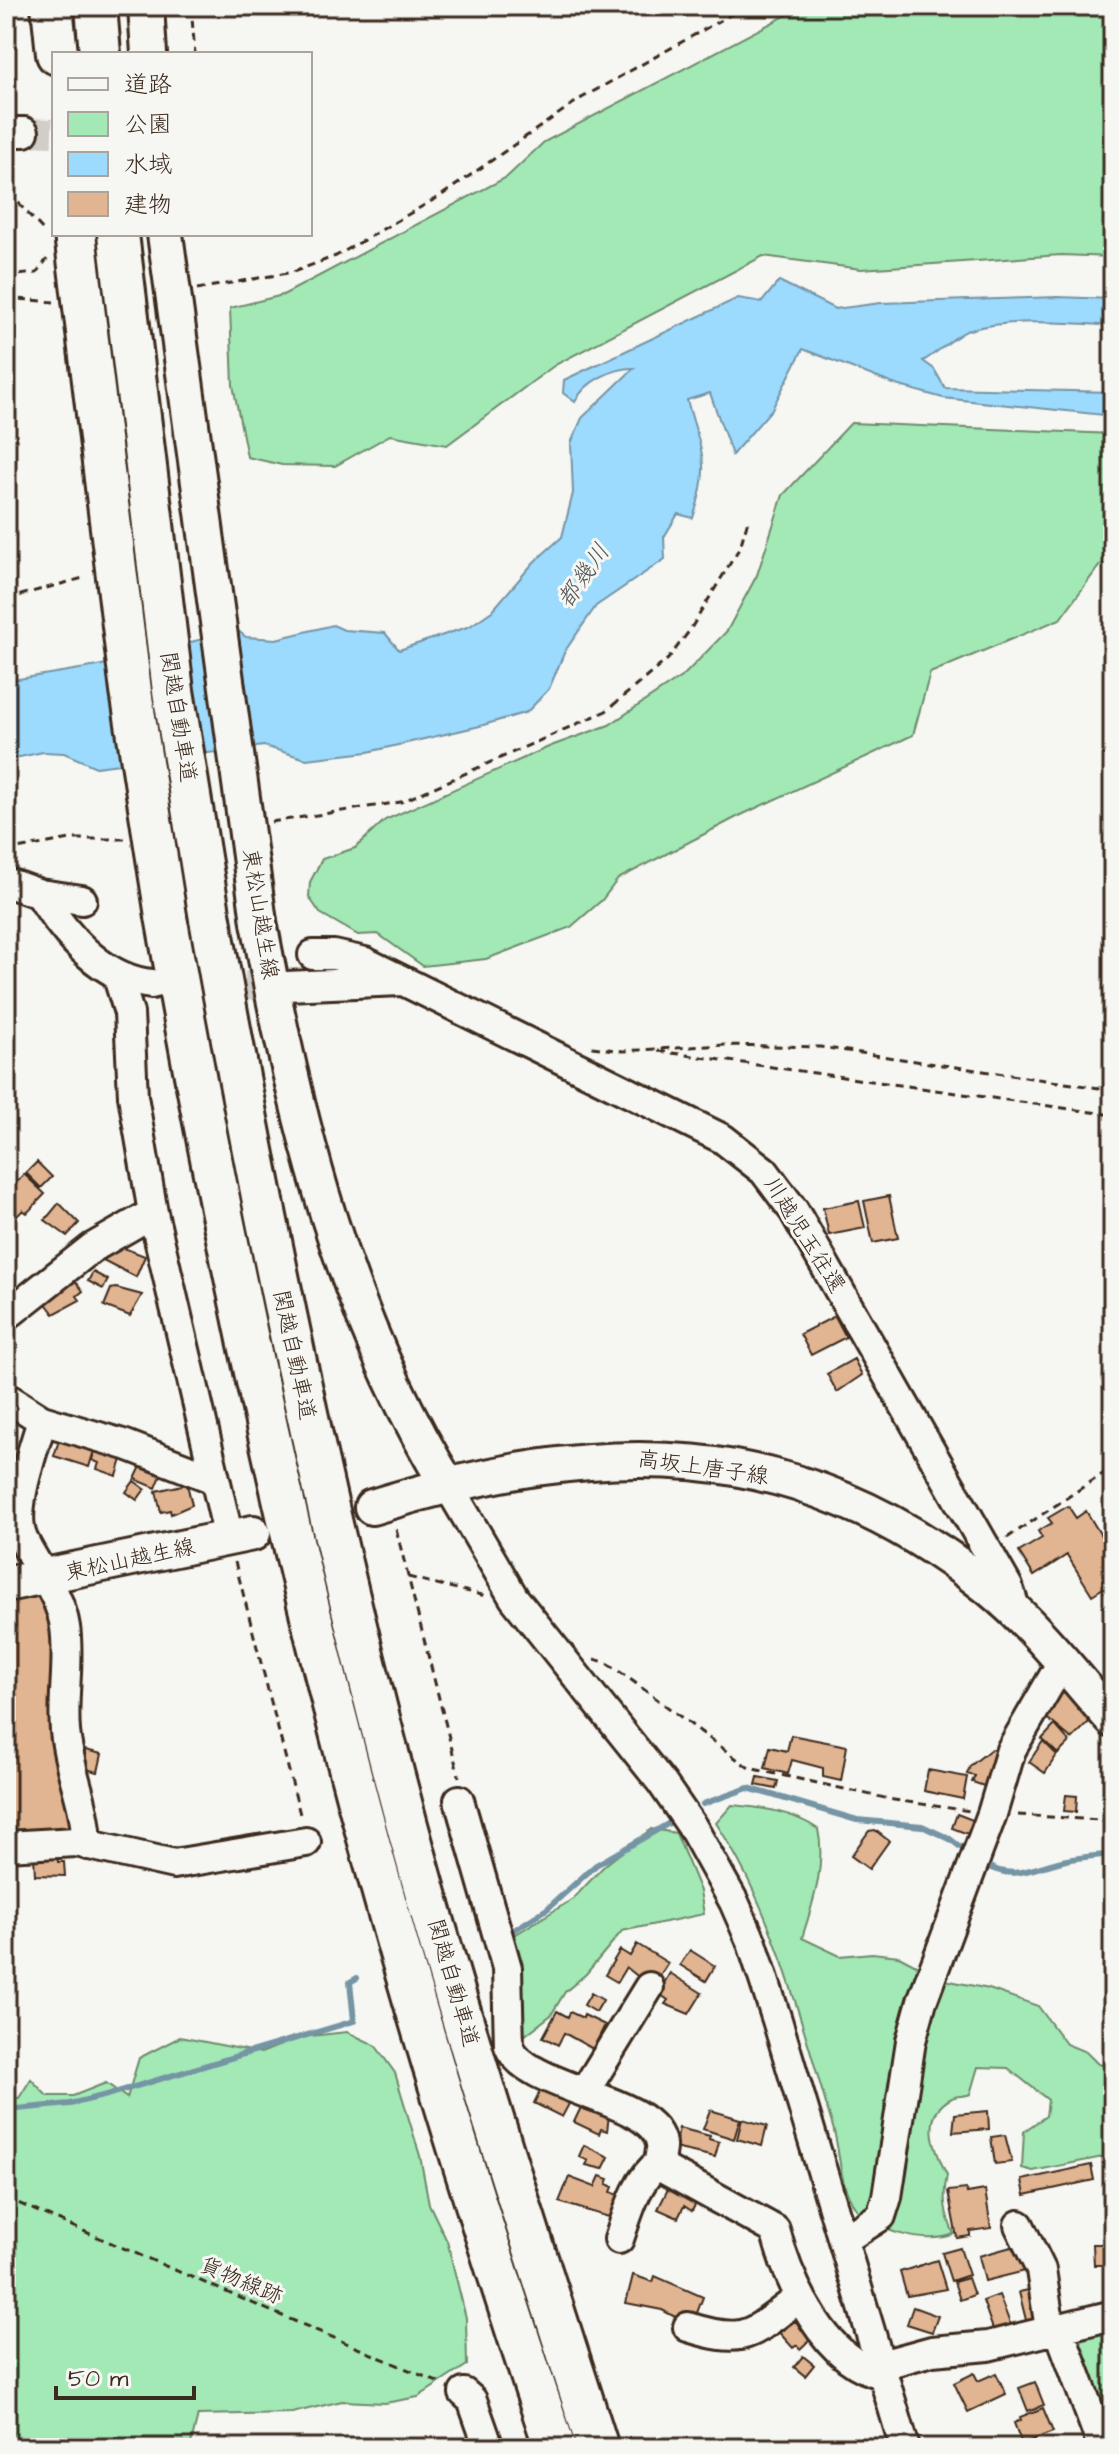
<svg xmlns="http://www.w3.org/2000/svg" width="1119" height="2454" viewBox="0 0 1119 2454" font-family="'Architects Daughter','Klee One',sans-serif">
	<rect width="100%" height="100%" fill="#f6f6f2"/>
	<filter id="ink" filterUnits="userSpaceOnUse"><feTurbulence type="fractalNoise" baseFrequency=".0125" numOctaves="2"/><feDisplacementMap in="SourceGraphic" scale="16" xChannelSelector="R" yChannelSelector="G"/><feConvolveMatrix kernelMatrix="1 2 1 2 8 2 1 2 1" color-interpolation-filters="sRGB"/></filter>
	<g filter="url(#ink)">
		<path fill="#a2e9b6" stroke="#6e8a6a" stroke-width="2" d="M804,6H1113V257L1061,255L861,269L763,256L555,365L447,445L390,435L335,466L282,465L247,457L233,385L230,308L283,295L507,177L544,142Z
			M851,423L1113,434V562L1100,565L1060,619L930,673L913,735L737,817L618,879L602,900L571,927L486,959L423,966L378,934L358,935L320,913L309,897L310,882L322,859L355,848L385,820L551,746L609,725L684,675L727,631L757,575L783,495Z
			M732,1805C764,1808 791,1811 818,1829C826,1866 813,1903 802,1938L840,1956L872,1953L899,1956L945,1980L989,1989L1038,2006L1066,2044L1086,2052L1098,2064L1113,2067V2155L1033,2171L1022,2168L1024,2131L1046,2116L1048,2100L1008,2068L978,2067L970,2094C964,2097 957,2095 952,2098C919,2115 935,2151 947,2175C942,2198 945,2214 954,2234C927,2246 871,2231 854,2206C838,2182 841,2151 832,2124C801,2022 775,1912 716,1823Z
			M651,1829L676,1833L700,1891L704,1914L622,1931L586,1974L565,1992L551,2015L524,2036L516,2009L508,1939L573,1899L604,1866Z
			M347,2032L375,2045L395,2073L420,2156L429,2204L447,2241L466,2318L467,2365L418,2397L385,2403L342,2401L292,2413L198,2415L190,2448H6V2097L19,2098L31,2079L47,2096H73L106,2083L127,2098L139,2058L180,2037L261,2053L301,2037Z
			M1113,2326V2448L1071,2335Z"/>
		<path fill="#9cdafe" stroke="#7594a4" stroke-width="2" d="M779,281L835,309L881,303L1057,297L1113,299V326C1071,323 1010,318 969,330C956,334 938,353 923,361L934,369L945,388L1113,392V416L943,398L896,385L803,349L772,409L732,455L710,393L687,400C701,452 712,462 693,518L678,514L664,537L665,559L596,606L565,651L549,689L527,712L480,726L368,752L306,759L264,746L96,767L64,753L43,752L6,760V681L98,666L237,630L246,637L276,639L333,625L344,630L385,633L399,650L470,626L492,611L534,562L562,537L573,493L571,443L582,418L634,368C613,368 585,381 575,402L563,393L564,380L738,298L762,302Z"/>
		<g fill="none" stroke-linecap="round" stroke-linejoin="round">
			<path stroke="#7594a4" stroke-width="6" d="M703,1804L748,1788L857,1820L922,1826L950,1839L968,1853
				M984,1864C1013,1882 1032,1868 1062,1861C1079,1857 1096,1856 1113,1854
				M508,1934L547,1909L596,1865L673,1821
				M6,2110L70,2104L107,2095L354,2021L350,1982L357,1978"/>
		</g>
		<path fill="#e1b492" stroke="#3b2a1e" stroke-width="2" d="M37,1162L52,1177L41,1188L26,1173Z
			M24,1174L45,1194L27,1213L23,1210L15,1218L6,1210V1193Z
			M889,1196L898,1238L873,1243L864,1201Z
			M859,1201L865,1228L829,1235L823,1208Z
			M59,1203L79,1223L67,1236L45,1220Z
			M113,1244L145,1256L136,1277L99,1258Z
			M93,1272L108,1280L103,1289L88,1281Z
			M70,1274L83,1291L77,1296L80,1300L54,1314L41,1297Z
			M116,1288L142,1295L130,1316L104,1306L111,1289Z
			M835,1316L846,1337L811,1355L800,1334Z
			M6,1330L18,1346L6,1358Z
			M854,1359L862,1375L837,1392L827,1374Z
			M60,1437L96,1444L89,1467L54,1456Z
			M96,1447L123,1456L117,1476L97,1469L99,1463L92,1460Z
			M144,1460L164,1468L156,1488L135,1479Z
			M134,1481L145,1489L137,1500L126,1492Z
			M187,1484L192,1505L171,1514L170,1510L161,1512L156,1491Z
			M1068,1506L1076,1518L1086,1511L1113,1555V1582L1092,1595L1067,1555L1034,1576L1019,1552L1042,1538L1038,1531L1052,1523L1048,1518Z
			M49,1595L86,1827L6,1838V1602Z
			M1064,1691L1092,1719L1072,1739L1043,1715Z
			M1055,1725L1070,1742L1058,1754L1042,1739Z
			M791,1735L847,1746L841,1781L823,1777V1768L792,1760L788,1774L765,1768L770,1747L787,1751Z
			M1043,1741L1057,1755L1045,1773L1029,1762Z
			M991,1749L999,1751L987,1787L972,1782L975,1776L967,1774L970,1766Z
			M85,1750L102,1754L98,1772L81,1768Z
			M928,1770L967,1777L963,1799L924,1791Z
			M758,1777L778,1781L776,1789L756,1785Z
			M1066,1795L1077,1796L1076,1812L1064,1811Z
			M957,1814L978,1822L973,1836L952,1828Z
			M875,1830L889,1841L869,1869L851,1856L869,1831Z
			M57,1855L58,1862H64L65,1876L35,1875L34,1857Z
			M637,1944L668,1963L656,1982L646,1983L626,1967L617,1982L605,1975L620,1950L630,1956Z
			M690,1950L715,1966L706,1981L680,1965Z
			M670,1973L702,1993L689,2014L665,2004L668,2000L658,1993Z
			M591,1993L603,2000L596,2012L584,2005Z
			M557,2011L568,2017L570,2012L583,2018L584,2015L605,2025L593,2049L564,2033L558,2045L543,2037Z
			M542,2087L570,2102L562,2117L534,2103Z
			M583,2103L609,2115L607,2131L601,2129L599,2134L574,2122Z
			M710,2110L740,2119L734,2139L703,2129Z
			M988,2111L989,2129L953,2132L955,2114Z
			M742,2119L767,2126L762,2146L737,2139Z
			M679,2128L710,2136L709,2139L719,2142L715,2157L674,2148Z
			M1005,2135L1012,2162L995,2164L991,2137Z
			M584,2145L609,2157L603,2169L586,2165L588,2161L579,2156Z
			M1091,2165L1094,2180L1025,2195L1022,2180Z
			M600,2176L609,2179L607,2184L613,2187L611,2192L628,2199L619,2220L559,2202L569,2177L595,2187Z
			M671,2183L699,2197L692,2211L684,2206L678,2218L658,2209Z
			M966,2189L967,2193L985,2190L991,2228L970,2231V2236L957,2238L948,2191Z
			M1103,2238H1113V2265H1094L1093,2244H1103Z
			M1022,2244L1029,2270L985,2281L979,2256Z
			M960,2248L969,2275L951,2281L942,2253Z
			M937,2260L946,2289L907,2296L900,2272Z
			M633,2275L653,2282L655,2276L703,2297L695,2318L681,2313L679,2319L662,2310L626,2303Z
			M968,2278L974,2295L960,2300L954,2282Z
			M1038,2288L1045,2320L1027,2324L1019,2292Z
			M999,2295L1011,2326L994,2332L983,2301Z
			M913,2307L938,2316L932,2332L907,2324Z
			M796,2311L816,2334L800,2349L797,2345L793,2348L776,2329Z
			M803,2356L814,2365L805,2376L794,2367Z
			M974,2373L978,2381L996,2373L1006,2394L968,2412L954,2383Z
			M1035,2382L1044,2405L1028,2411L1019,2388Z
			M1043,2408L1053,2432L1022,2444L1014,2423L1021,2420L1020,2417Z"/>
		<g fill="none" stroke-linecap="round" stroke-linejoin="round">
			<path stroke="#d1cdc8" stroke-width="28" stroke-dasharray="28 14" stroke-linecap="butt" d="M24,132L54,133
				M161,984L286,986"/>
			<defs>
				<path id="minor" d="M6,132H24
					M6,882L40,894L82,900
					M40,894C65,935 101,979 152,984
					M313,955H334L365,962L723,1139L764,1171L794,1211L1008,1587L1016,1611
					M117,974L129,1013L133,1096L153,1213L229,1538
					M286,986L401,981
					M6,1316L92,1248L153,1213
					M6,1397L42,1420L126,1445L214,1479
					M42,1420C34,1449 10,1510 23,1539C37,1569 60,1593 65,1627C70,1661 62,1697 65,1731C69,1773 86,1802 87,1845
					M449,1487L514,1598L662,1783L693,1828L734,1902L752,1943L777,2020L905,2448
					M459,1800L507,1968L509,2046C525,2090 655,2097 661,2144C662,2149 659,2157 659,2163L664,2169L775,2230C788,2281 826,2365 884,2374
					M6,1846L76,1842L174,1864L306,1842
					M585,2091L649,1987
					M1019,2225L1041,2270L1050,2329
					M619,2239C628,2213 636,2180 659,2163
					M845,2239L881,2216L887,2197L911,2041L922,2001L992,1814L1011,1750L1062,1662
					M688,2327C748,2346 751,2333 799,2298
					M1058,2327L1103,2448
					M881,2365L932,2351L988,2346L1113,2315
					M464,2393L472,2400L489,2448"/>
				<path id="major" d="M146,6L149,54
					M259,922C296,1120 342,1314 449,1487
					M372,1507C601,1436 793,1432 989,1588C1036,1626 1073,1675 1113,1720
					M6,1584L253,1533"/>
				<path id="highway" d="M52,6L57,54
					M96,6L100,54
					M166,916C216,1200 275,1484 348,1763C408,1994 480,2222 555,2448
					M210,919C273,1273 347,1626 448,1971C495,2131 547,2289 598,2448"/>
			</defs>
			<use href="#minor" stroke="#3b2a1e" stroke-width="34"/>
			<use href="#major" stroke="#3b2a1e" stroke-width="40"/>
			<use href="#highway" stroke="#3b2a1e" stroke-width="46"/>
			<path stroke="#3b2a1e" stroke-width="3" stroke-dasharray="8 6" stroke-linecap="butt" d="M191,6L195,54
				M6,177L20,205L45,232
				M6,276L37,273L47,259
				M197,289L293,272L336,256L442,195L580,99L746,6
				M6,298L54,302
				M6,599L87,577
				M271,822L401,802L606,711L668,659L690,630L740,547L749,517
				M6,851L70,839H125
				M592,1047L623,1051L725,1045L820,1047L1113,1090
				M658,1051L1113,1115
				M396,1529L459,1777
				M1007,1538L1113,1467
				M235,1562L301,1818
				M408,1577L486,1596
				M594,1659L605,1662L630,1679L749,1768L894,1800L970,1811
				M1018,1815L1098,1820L1113,1824
				M6,2198L442,2384"/>
			<use href="#minor" stroke="#f6f6f2" stroke-width="28"/>
			<use href="#major" stroke="#f6f6f2" stroke-width="34"/>
			<use href="#highway" stroke="#f6f6f2" stroke-width="40"/>
			<defs>
				<path id="major-bridge" d="M165,234L259,922"/>
				<path id="highway-bridge" d="M75,234L131,691L166,916
					M118,234L173,691L210,919"/>
			</defs>
			<use href="#major-bridge" stroke="#3b2a1e" stroke-width="40" stroke-linecap="butt"/>
			<use href="#highway-bridge" stroke="#3b2a1e" stroke-width="46" stroke-linecap="butt"/>
			<use href="#major-bridge" stroke="#f6f6f2" stroke-width="34"/>
			<use href="#highway-bridge" stroke="#f6f6f2" stroke-width="40"/>
		</g>
	</g>
	<g text-anchor="middle" dominant-baseline="central" stroke-width="6" stroke-linejoin="round" paint-order="stroke">
		<g font-size="22" fill="#3b2a1e" stroke="#f6f6f2">
			<text transform="translate(178 717) rotate(81)">関越自動車道</text>
			<text transform="translate(260 914) rotate(81)">東松山越生線</text>
			<text transform="translate(804 1235) rotate(58)">川越児玉往還</text>
			<text transform="translate(294 1355) rotate(78)">関越自動車道</text>
			<text transform="translate(703 1468) rotate(8)">高坂上唐子線</text>
			<text transform="translate(130 1560) rotate(-12)">東松山越生線</text>
			<text transform="translate(453 1983) rotate(74)">関越自動車道</text>
			<text transform="translate(241 2281) rotate(23)">貨物線跡</text>
		</g>
		<g font-size="24" font-style="italic" fill="#535656" stroke="#f6f6f2">
			<text transform="translate(584 576) rotate(-55)">都幾川</text>
		</g>
	</g>
	<rect width="1119" height="2454" fill="none" stroke="#f6f6f2" stroke-width="32"/>
	<rect x="16" y="16" width="1087" height="2422" fill="none" stroke="#3b2a1e" stroke-width="3" filter="url(#ink)"/>
	<rect x="52" y="52" width="260" height="184" fill="#f6f6f2" stroke="#aba49d" stroke-width="2"/>
	<rect x="68" y="78" width="40" height="12" fill="#f6f6f2" stroke="#aba49d" stroke-width="2"/>
	<text x="124" y="92" font-size="24" fill="#3b2a1e">道路</text>
	<rect x="68" y="112" width="40" height="24" fill="#a2e9b6" stroke="#aba49d" stroke-width="2"/>
	<text x="124" y="132" font-size="24" fill="#3b2a1e">公園</text>
	<rect x="68" y="152" width="40" height="24" fill="#9cdafe" stroke="#aba49d" stroke-width="2"/>
	<text x="124" y="172" font-size="24" fill="#3b2a1e">水域</text>
	<rect x="68" y="192" width="40" height="24" fill="#e1b492" stroke="#aba49d" stroke-width="2"/>
	<text x="124" y="212" font-size="24" fill="#3b2a1e">建物</text>
	<path d="M56 2386v12h138v-12" fill="none" stroke="#3b2a1e" stroke-width="4"/>
	<text x="68" y="2386" font-size="24" fill="#3b2a1e" stroke="#f6f6f2" stroke-width="6" paint-order="stroke">50 m</text>
</svg>
